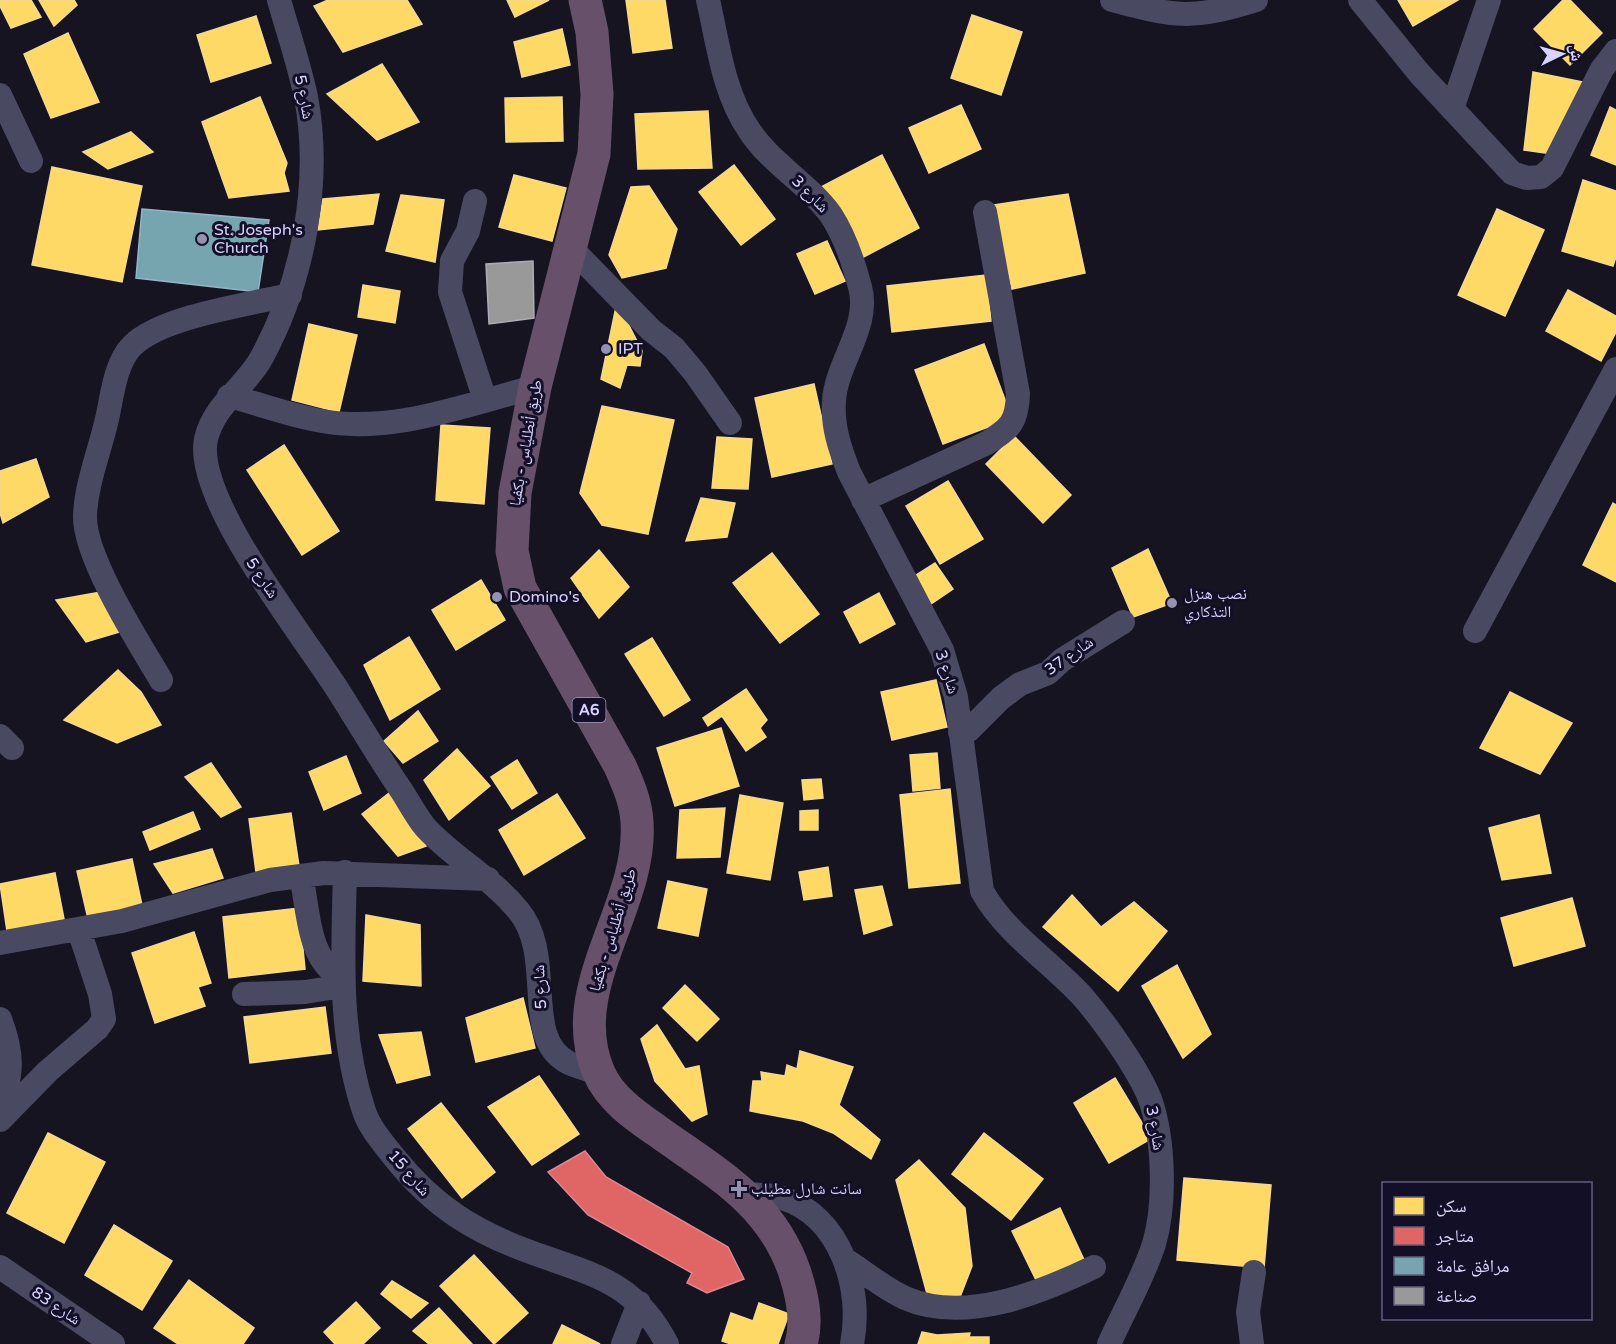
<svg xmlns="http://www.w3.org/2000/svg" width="1616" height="1344" viewBox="0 0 1616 1344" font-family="'Varela Round','Noto Naskh Arabic',sans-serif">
	<rect width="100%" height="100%" fill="#161421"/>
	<path fill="#ffd966" stroke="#f4d894" stroke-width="1.5" d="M0,0H31L41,17L11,28L0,6Z
		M39,0H74L77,5L54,26Z
		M328,0H407L422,24L343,52L314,6Z
		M507,0H549L515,17Z
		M626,0H665L672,48L633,53Z
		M1398,0H1458L1413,26Z
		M1563,0H1570L1602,33L1570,65L1534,29Z
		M972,15L1022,32L1001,95L951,78Z
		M256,16L271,63L211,82L197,35Z
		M562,29L570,65L522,77L514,42Z
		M68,33L99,102L51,118L24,54Z
		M382,64L419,122L377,140L327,94Z
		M1533,72L1583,82L1552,154L1524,150Z
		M260,97L287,163L284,173L289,191L229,198L202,122Z
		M562,97L563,141L506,142L505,98Z
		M961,105L981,149L929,173L909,128Z
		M1610,107L1616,110V165L1591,155Z
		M708,111L712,168L638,169L635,114Z
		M131,132L153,152L108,169L83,152Z
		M882,155L919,228L856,261L819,188Z
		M734,165L775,219L741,245L699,192Z
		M52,167L142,186L122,282L32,265Z
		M514,175L566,188L552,241L499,227Z
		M1583,180L1616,191V257L1613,266L1562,251Z
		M649,186L677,229L666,268L622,278L609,255L631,187Z
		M379,194L373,224L318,230L323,199Z
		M1068,194L1085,273L1012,289L993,205Z
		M401,195L444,200L435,262L386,251Z
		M1497,209L1544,230L1505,316L1458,295Z
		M827,241L845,281L815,294L797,254Z
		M986,275L991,321L892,332L887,286Z
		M363,285L400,291L395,323L358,317Z
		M1568,290L1616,316V332L1601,361L1546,331Z
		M617,302L642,351L640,366L627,365L620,388L601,379Z
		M309,324L357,335L339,412L292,400Z
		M984,344L1012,418L943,444L915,370Z
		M814,384L832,464L772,477L755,398Z
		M602,406L674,420L648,534L602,525L580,493Z
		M441,425L490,428L484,504L436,500Z
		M1014,436L1071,495L1043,523L986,464Z
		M717,437L752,439L748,489L712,488Z
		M284,445L339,531L302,555L247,470Z
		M36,459L49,497L3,523L0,513V471Z
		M948,481L983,539L940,564L906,506Z
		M701,498L735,503L727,537L686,541Z
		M1613,503L1616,505V582L1583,565Z
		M1148,549L1172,603L1133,617L1112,568Z
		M599,550L629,587L599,618L571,578Z
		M772,553L819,614L780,643L733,583Z
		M935,563L953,589L931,604L913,577Z
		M481,580L505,620L456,650L432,610Z
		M106,591L126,630L86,642L56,600Z
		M879,593L895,624L860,643L844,612Z
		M409,637L440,689L390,720L364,665Z
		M652,638L690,700L664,716L625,654Z
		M118,670L141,692L161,725L117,743L64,720Z
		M936,680L947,727L892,740L881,692Z
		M746,689L767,720L760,728L766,737L746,751L722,716L708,726L703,718Z
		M1510,692L1572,723L1540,774L1480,748Z
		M418,711L438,741L403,763L384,741Z
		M721,728L739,786L675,806L657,748Z
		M457,749L490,786L449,820L424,780Z
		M937,753L940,788L913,791L910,755Z
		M346,756L361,793L324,810L309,772Z
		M517,760L537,793L512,809L491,777Z
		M211,763L241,807L221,817L185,777Z
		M821,779L823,798L804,800L802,780Z
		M397,787L426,846L398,856L362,814Z
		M950,789L960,883L909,888L900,795Z
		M557,794L585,838L524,875L499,830Z
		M740,795L783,803L770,880L727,873Z
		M725,808L720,857L677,858L680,810Z
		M818,810V830H800V811Z
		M193,812L200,829L150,850L143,832Z
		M291,813L299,866L256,872L249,819Z
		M1539,815L1551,873L1502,880L1489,828Z
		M212,849L223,878L173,893L154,864Z
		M132,859L143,910L89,923L77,871Z
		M828,867L832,896L804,900L799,872Z
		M55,873L64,919L7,931L0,884Z
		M668,881L707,889L698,936L658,928Z
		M882,886L892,925L864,934L855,890Z
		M1072,895L1101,927L1134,902L1167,931L1118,991L1043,927Z
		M1572,898L1585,946L1514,966L1501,918Z
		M299,908L305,969L229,978L223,917Z
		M366,915L420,925L421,986L363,981Z
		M194,932L211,983L198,987L205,1006L155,1023L132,953Z
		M1177,965L1211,1034L1183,1058L1142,986Z
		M685,985L719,1019L697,1041L663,1008Z
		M523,998L535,1048L476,1062L466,1018Z
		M325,1007L331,1053L250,1063L244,1017Z
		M657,1025L685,1069L699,1066L707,1114L692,1121L655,1081L641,1039Z
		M421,1032L430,1075L397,1083L379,1035Z
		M800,1051L853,1067L839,1105L880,1140L871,1159L833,1133L803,1121L750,1111L753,1081H762L761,1072L785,1076L787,1065L797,1069Z
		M539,1076L579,1134L532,1165L488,1107Z
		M1115,1078L1141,1121L1149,1140L1109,1163L1074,1103Z
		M441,1103L495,1172L462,1198L408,1129Z
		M48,1133L105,1162L64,1243L7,1213Z
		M984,1133L1043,1179L1011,1220L952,1174Z
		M919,1160L965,1208L972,1266L960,1297L929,1301L896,1180Z
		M1184,1178L1271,1185L1264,1268L1177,1260Z
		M1060,1208L1085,1262L1038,1284L1012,1231Z
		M114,1225L172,1261L142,1310L85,1275Z
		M474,1255L528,1313L494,1344L440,1286Z
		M189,1280L254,1328L243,1344H178L154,1328Z
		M392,1281L428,1303L411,1318L381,1294Z
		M356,1302L380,1328L363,1344H335L324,1332Z
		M759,1303L789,1314L778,1344H731L722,1341L731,1313L753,1321Z
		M439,1308L472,1344H429L413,1331Z
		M562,1325L600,1344H553Z
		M922,1332L937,1335L970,1333L969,1337H989V1344H918Z"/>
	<path fill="#e06666" stroke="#de8794" stroke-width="1.5" d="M585,1151L606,1177L728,1247L744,1279L707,1293L687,1283L692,1273L588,1215L548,1172Z"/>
	<path fill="#76a5af" stroke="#94b3c7" stroke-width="1.5" d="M142,209L269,220L258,292L136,278Z"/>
	<path fill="#999" stroke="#acabb8" stroke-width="1.5" d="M533,261L534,318L489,324L486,264Z"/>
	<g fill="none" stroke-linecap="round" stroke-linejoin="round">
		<path stroke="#4a4962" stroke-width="24" d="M279,0C288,32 299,64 306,97C322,183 303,281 262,357C246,387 214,404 206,439C193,500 308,641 341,695C361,727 380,759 401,790C409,802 416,816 425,827C453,858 491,877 518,910C557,956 520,1039 569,1063C578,1067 589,1070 599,1073
			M708,0C718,43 723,92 749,130C770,163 808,183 831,215C844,235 854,264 860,287C871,326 836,363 834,401C832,426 840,449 849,472L942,650L956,697L982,891C1006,934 1049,960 1082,996C1104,1021 1138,1069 1150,1099C1164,1139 1166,1203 1154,1244C1143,1278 1124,1311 1109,1344
			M1112,0C1176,17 1192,20 1256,0
			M1360,0L1419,73L1512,173L1527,178L1541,177L1552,168L1602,69L1616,51
			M0,95L31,161
			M1452,109L1489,0
			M475,201L468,231L452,261L450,292L485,400
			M570,247L651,330L674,348L695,373L730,423
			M229,396C260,404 291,416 322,421C393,434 468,404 535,387
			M863,500L987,443C1010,428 1017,423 1018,394L985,212
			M1475,631L1616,369
			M161,680C139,643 84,557 85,516C86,484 100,450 107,419C112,397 115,363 132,346C160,317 249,304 290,295
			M960,732L969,730L1001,698L1020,684L1048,673L1062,660L1123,622
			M0,736L12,748
			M345,872C343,952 338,1033 364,1111C369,1127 383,1143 394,1157C433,1206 474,1232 533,1253C594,1275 635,1282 667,1344
			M301,876C309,911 307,960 342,978
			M0,943L122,921L270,880L324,873L488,879
			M244,994L305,992L342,986
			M0,1019C15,1058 11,1074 0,1113
			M0,1120L48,1071L97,1029L104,1019L100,994L79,930
			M746,1194C757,1195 771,1194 782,1198C841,1216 863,1289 852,1344
			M847,1261C866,1273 885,1289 905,1298C965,1324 1040,1293 1094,1267
			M0,1267L113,1344
			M623,1344L639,1303
			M1252,1344L1248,1312L1254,1272"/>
		<path stroke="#67516a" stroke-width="33" d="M585,0L592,32L597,94L594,154L535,387L515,493L512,551L520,588L620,766C628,784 636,802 637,822C643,907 562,988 599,1073C610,1098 634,1115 656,1130C714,1172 771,1201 795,1273C802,1295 808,1321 801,1344"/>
	</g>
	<g fill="#9591b1" stroke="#130f26" stroke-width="2">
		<circle cx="202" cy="239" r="6"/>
		<circle cx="606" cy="349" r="6"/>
		<circle cx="497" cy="597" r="6"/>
		<circle cx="1172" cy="603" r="6"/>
		<path d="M736 1180h6v6h6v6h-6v6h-6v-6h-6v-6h6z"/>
	</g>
	<g text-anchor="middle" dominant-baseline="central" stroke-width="6" stroke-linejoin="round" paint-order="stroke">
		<rect fill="#130f26" stroke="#9e99be" stroke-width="1.5" x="572.5" y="698" width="33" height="24" rx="4.5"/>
		<g font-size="15" font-weight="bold" fill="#d9d4ff">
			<text x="589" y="710">A6</text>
		</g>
		<g font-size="16" fill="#d9d4ff" stroke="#130f26">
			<text transform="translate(304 97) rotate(79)">شارع 5</text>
			<text transform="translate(810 194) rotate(45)">شارع 3</text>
			<text transform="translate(526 443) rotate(-80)">طريق أنطلياس - بكفيا</text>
			<text transform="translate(262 578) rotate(56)">شارع 5</text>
			<text transform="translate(1069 656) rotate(-35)">شارع 37</text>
			<text transform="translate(947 672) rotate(72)">شارع 3</text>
			<text transform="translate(613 930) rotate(-73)">طريق أنطلياس - بكفيا</text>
			<text transform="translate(540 987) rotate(-93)">شارع 5</text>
			<text transform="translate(1155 1128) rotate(80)">شارع 3</text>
			<text transform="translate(409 1173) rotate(49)">شارع 15</text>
			<text transform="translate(56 1306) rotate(34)">شارع 83</text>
		</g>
		<g font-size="16" fill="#d9d4ff" stroke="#130f26" text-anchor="start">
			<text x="214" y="230">St. Joseph's<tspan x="214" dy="18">Church</tspan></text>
			<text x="618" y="349">IPT</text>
			<text x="1184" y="594">نصب هنزل<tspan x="1184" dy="18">التذكاري</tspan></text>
			<text x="509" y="597">Domino's</text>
			<text x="751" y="1189">سانت شارل مطيلب</text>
		</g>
	</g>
	<rect x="1382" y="1182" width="210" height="138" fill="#130f26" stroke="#625e7d" stroke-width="1.5"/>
	<rect x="1394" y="1197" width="30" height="18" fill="#ffd966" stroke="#625e7d" stroke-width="1.5"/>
	<text x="1436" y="1212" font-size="18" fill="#d9d4ff">سكن</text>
	<rect x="1394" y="1227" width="30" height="18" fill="#e06666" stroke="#625e7d" stroke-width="1.5"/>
	<text x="1436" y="1242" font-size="18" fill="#d9d4ff">متاجر</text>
	<rect x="1394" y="1257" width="30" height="18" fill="#76a5af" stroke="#625e7d" stroke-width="1.5"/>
	<text x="1436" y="1272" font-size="18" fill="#d9d4ff">مرافق عامة</text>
	<rect x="1394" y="1287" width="30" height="18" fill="#999999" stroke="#625e7d" stroke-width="1.5"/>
	<text x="1436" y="1302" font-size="18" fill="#d9d4ff">صناعة</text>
	<g transform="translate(1562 54) rotate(85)" stroke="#130f26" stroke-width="4.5" paint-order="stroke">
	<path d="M0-4.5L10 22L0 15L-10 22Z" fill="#d9d4ff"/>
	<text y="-9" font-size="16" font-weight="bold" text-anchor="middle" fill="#d9d4ff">ش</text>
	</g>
</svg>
